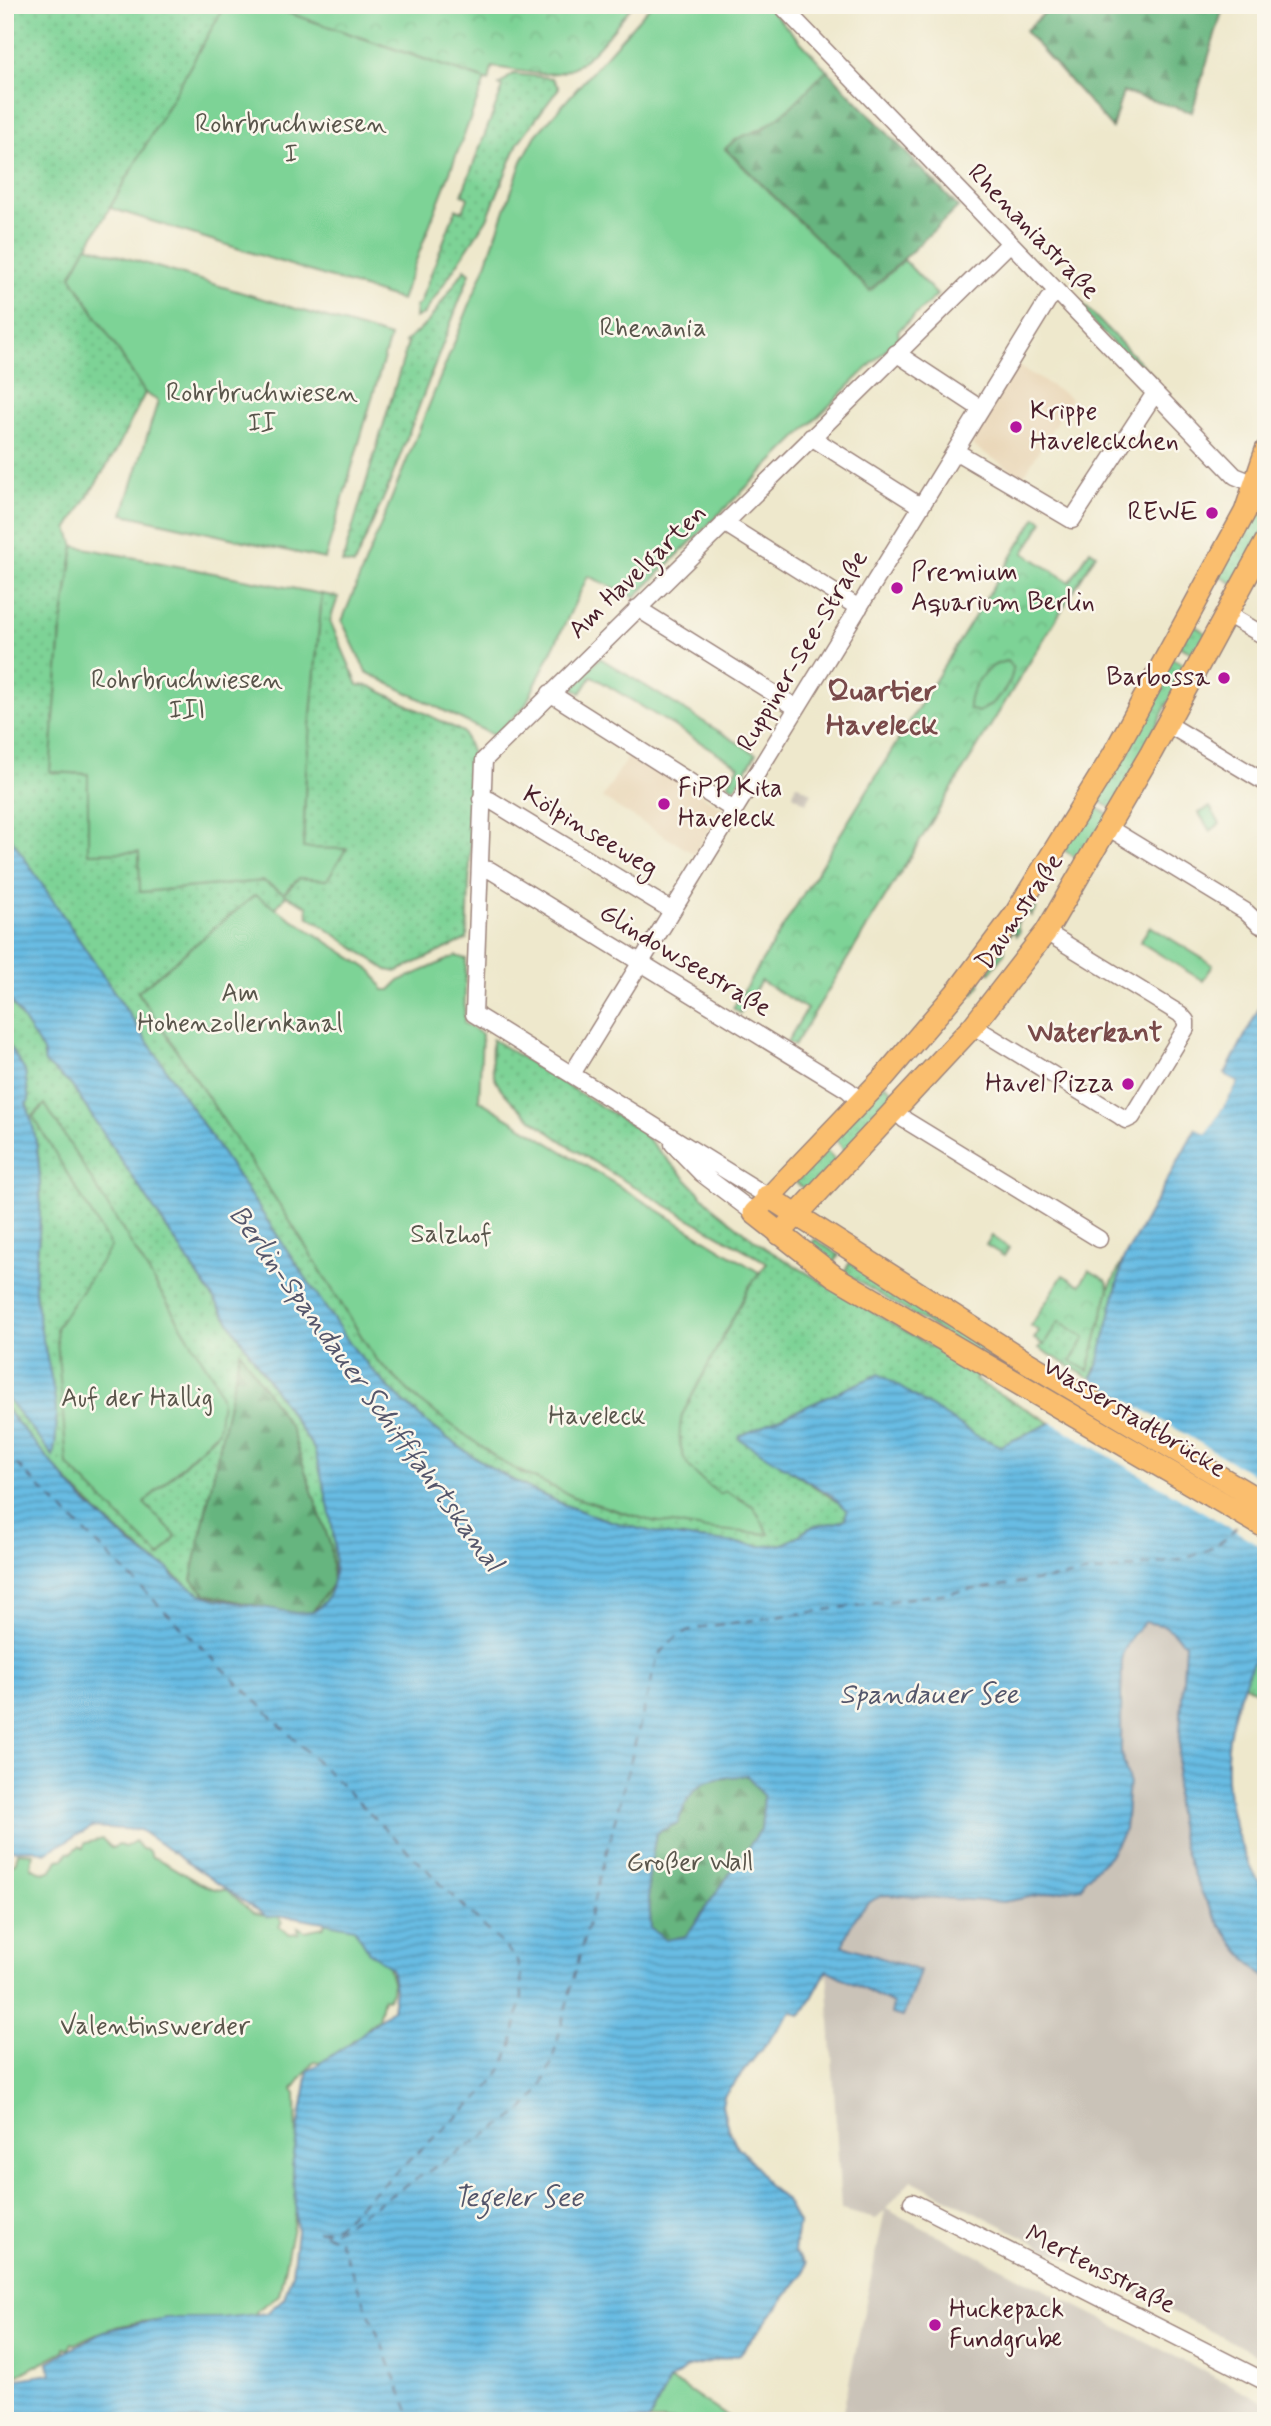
<svg xmlns="http://www.w3.org/2000/svg" width="1271" height="2426" viewBox="0 0 1271 2426" font-family="Mynerve,sans-serif">
	<defs>
		<pattern id="grass-dots" width="8" height="8" patternUnits="userSpaceOnUse" patternTransform="scale(1.75)"><rect width="8" height="8" fill="#7dd396"/><path d="M2 2h.1M6 6h.1" fill="none" stroke="#6eb581" stroke-width="1.8" stroke-linecap="round"/></pattern>
		<pattern id="forest-firs" width="22" height="20" patternUnits="userSpaceOnUse" patternTransform="scale(1.75)"><rect width="22" height="20" fill="#66b57f"/><path d="M5 1l3.5 6h-7zM16 11l3.5 6h-7z" fill="#569368"/></pattern>
		<pattern id="park-crowns" width="20" height="18" patternUnits="userSpaceOnUse" patternTransform="scale(1.75)"><rect width="20" height="18" fill="#7dd396"/><path d="M2 6a3 3 0 1 1 6 0M12 15a3 3 0 1 1 6 0" fill="none" stroke="#6eb581"/></pattern>
		<pattern id="water-rules" width="6" height="5" patternUnits="userSpaceOnUse" patternTransform="scale(1.75)"><rect width="6" height="5" fill="#67bce3"/><path d="M0 2.5h6" fill="none" stroke="#5798b8"/></pattern>
	</defs>
	<rect width="100%" height="100%" fill="#fbf7ec"/>
	<filter id="ink" filterUnits="userSpaceOnUse"><feTurbulence type="fractalNoise" baseFrequency=".0143" numOctaves="2"/><feDisplacementMap in="SourceGraphic" scale="14" xChannelSelector="R" yChannelSelector="G"/><feConvolveMatrix kernelMatrix="1 2 1 2 8 2 1 2 1" color-interpolation-filters="sRGB"/></filter>
	<filter id="wash" filterUnits="userSpaceOnUse"><feTurbulence type="fractalNoise" baseFrequency=".00686" numOctaves="4" result="noise"/><feDisplacementMap in="SourceGraphic" scale="28" xChannelSelector="R" yChannelSelector="G"/><feGaussianBlur stdDeviation="1.57" result="paint"/><feColorMatrix in="noise" values="0 0 0 0 0 0 0 0 0 0 0 0 0 0 0 0 0 1.4 0 .05"/><feComposite in="paint" operator="in"/></filter>
	<g filter="url(#wash)">
		<rect width="100%" height="100%" fill="#eee8cc"/>
		<path fill="#ead8ba" d="M1017,365L1071,398L1023,477L973,446L972,440Z
			M631,752L723,808L694,854L602,798Z"/>
		<path fill="#cac3b8" d="M796,784L812,793L806,803L793,795Z
			M1145,1622L1165,1626L1185,1643L1176,1804L1183,1842L1196,1878L1220,1926L1249,1963L1266,1978V2359L911,2180L886,2209L1266,2403V2421H841L885,2211L876,2219L841,2210L827,1969L893,2004L920,1971L843,1945L854,1920L873,1898L888,1895L1003,1902L1082,1887L1085,1878L1109,1856L1124,1833L1129,1781L1121,1752L1124,1695L1121,1671L1123,1653Z"/>
		<path fill="url(#grass-dots)" stroke="#647960" stroke-width="2" fill-rule="evenodd" d="M18,5L226,7L71,275L145,393L116,451L68,528L74,546L61,631L51,772L88,774L139,852L141,892L263,881L284,893L299,878L346,849H303L306,770L322,594L338,597L330,621L358,685L370,686L463,732L474,758L467,939L396,972L387,970L308,916L307,906L286,895L276,908L255,895L138,992L283,1210L375,1358L419,1401L521,1473L610,1509L648,1520L720,1494L695,1476L683,1458L678,1433L682,1415L694,1392L750,1285L767,1263C714,1230 510,1127 494,1076C490,1065 492,1051 492,1039L639,1130L715,1209L765,1248L979,1375L975,1380L1051,1423L1000,1446L977,1436L791,1471L842,1505L848,1511L845,1519C835,1526 825,1522 814,1526C803,1531 794,1541 782,1544C764,1549 738,1543 719,1541C575,1531 440,1456 350,1344L5,829V25Z
			M513,74L552,78L559,88L518,143L487,219L424,314L415,318L416,305H419L456,209L463,211L468,198L462,194L503,87L499,85Z
			M465,269L470,273L387,490L354,565L342,563L408,343L405,342L428,322Z
			M1079,300L1154,377L1150,381L1075,304Z
			M1260,499L1264,501L1266,529L1235,585L1218,575Z
			M1191,623L1207,634L1194,654L1179,646Z
			M1171,658L1187,666L1113,809L1092,796Z
			M1088,803L1110,815L1080,860L1062,849Z
			M1029,903L1036,908L1031,916L1027,910L1017,923L1019,933L1016,936L1014,930L1003,943L1005,952L990,973L986,967L979,975L980,985L973,994L966,988Z
			M5,992L43,1051L45,1063L71,1085L314,1449C324,1482 359,1601 307,1613C276,1608 229,1607 201,1594C188,1588 177,1576 168,1570C100,1523 58,1471 5,1408V1396L53,1455C66,1395 37,1345 35,1287C34,1270 38,1251 39,1234C42,1190 41,1143 26,1102L29,1101L25,1071L5,1039ZM111,1248L218,1432L144,1503L56,1328Z
			M885,1084L900,1098L846,1152L834,1137Z
			M824,1148L837,1162L809,1193L792,1179Z
			M815,1239L839,1255L830,1269L806,1251Z
			M1123,1260L1103,1352L1091,1379L1039,1348L1059,1321L1086,1338L1072,1361L1088,1371L1109,1288Z
			M850,1262L866,1271L1012,1360L1003,1369L844,1273Z
			M1266,1636V1697L1242,1683Z"/>
		<path fill="url(#forest-firs)" stroke="#586a55" stroke-width="2" d="M1053,5H1224L1192,112L1123,92L1112,128L1025,31Z
			M827,70L958,207L870,291L725,148L743,134L761,130L779,116Z
			M240,1351L291,1429L331,1547L333,1583L308,1618L206,1594L191,1580Z
			M747,1775L764,1796L761,1829L686,1936L666,1941L651,1929L648,1882L656,1832L678,1823L686,1800L706,1779Z"/>
		<path fill="url(#park-crowns)" stroke="#647960" stroke-width="2" d="M265,5H633C613,27 588,69 557,73C537,76 512,69 492,67L489,81Z
			M1036,517L1043,521L1024,553L1070,582L1090,550L1096,554L794,1046L787,1042L807,1009L761,981L740,1013L733,1008Z
			M1210,807L1220,824L1210,831L1199,813Z
			M992,1236L1009,1248L1004,1256L986,1245Z
			M1089,1270L1107,1281L1109,1288L1088,1371L1071,1361L1085,1338L1059,1321L1044,1345L1034,1339L1039,1331L1031,1326L1063,1275L1080,1285Z"/>
		<path fill="#7dd396" stroke="#647960" stroke-width="2" d="M225,5H265L485,80L401,300L110,208Z
			M651,5H766L827,70C807,89 787,115 762,128C746,137 741,133 725,149L870,291L904,260L937,295L898,331L899,337L635,597L588,576L525,706L495,736L366,672L342,621L486,264L522,161L536,135Z
			M87,246L390,337L325,559L123,514L158,401L145,393L71,276Z
			M74,546L322,594L306,770L303,848L346,849L327,880L299,878L284,893L263,881L140,892L139,852L88,853V774L50,772L61,631Z
			M600,658L756,754L735,788L728,784L739,766L592,676L581,693L570,686Z
			M1008,661L1013,668C1012,687 994,705 978,712L969,709C968,688 987,663 1008,661Z
			M255,895L372,971L384,990H390L399,981L456,956L466,959L464,1023L482,1034L479,1100L760,1273L750,1285L682,1415C673,1456 689,1472 720,1494L725,1491L753,1506L769,1534L704,1529L648,1520L576,1498L505,1464L419,1401L375,1358L283,1210L138,992Z
			M1150,926L1213,965L1203,981L1140,942Z
			M45,1104L216,1382L222,1401L218,1431L144,1503L176,1536L160,1557L67,1464L56,1328L111,1247L33,1116Z
			M102,1839L112,1848L119,1845L125,1847L135,1841L142,1849L148,1850L152,1857C176,1865 200,1891 227,1890L254,1914L265,1916L277,1914L282,1921L279,1927L290,1934L299,1933L298,1927L305,1931L324,1927L325,1910C350,1925 382,1939 389,1970C391,1980 397,1988 387,1999L383,1998L378,2019L367,2028V2032L353,2040L327,2063L314,2061L293,2089L296,2093L298,2202L279,2295L256,2311L250,2320C190,2318 129,2313 75,2344L72,2343L69,2349L64,2348V2351L5,2382V1852L9,1865L15,1863L18,1852L33,1853L31,1867L44,1873L52,1870L58,1859L65,1858L68,1852L71,1853L79,1846L83,1848L85,1843Z
			M669,2381L682,2386L734,2421H649Z"/>
		<path fill="url(#water-rules)" stroke="#586e87" stroke-width="2" fill-rule="evenodd" d="M5,829L350,1344C439,1456 575,1531 719,1541C738,1543 764,1549 782,1544C794,1541 803,1531 814,1526C825,1522 835,1526 845,1519L847,1511L832,1496L739,1439L740,1436L879,1374L977,1436L1000,1446L1051,1423L1091,1379L1097,1368L1123,1260L1196,1128L1206,1133L1238,1083L1225,1074L1266,995V1636C1228,1709 1212,1770 1243,1851C1248,1866 1259,1879 1265,1893C1270,1908 1266,1960 1266,1978C1218,1935 1182,1870 1176,1805C1175,1787 1178,1768 1179,1751C1181,1715 1183,1679 1185,1643L1165,1626L1145,1622L1132,1636L1122,1655L1121,1752L1129,1781L1125,1830L1109,1856L1085,1879L1082,1887L1003,1902L888,1895C865,1897 849,1924 843,1945L920,1971L903,2017L891,2014L893,2004L827,1970L806,2009L800,2015L792,2011L724,2096L722,2105L728,2129L738,2147L755,2165L768,2186L785,2199L798,2223L794,2252L806,2263L804,2273L740,2354L688,2367L669,2381L649,2421H5V2381L51,2374L49,2362L103,2331L166,2318H221L267,2313L284,2298L292,2273L297,2231L292,2166L308,2071L353,2041L392,2009L395,1989L391,1968L369,1952L354,1928L291,1916L267,1917L140,1830L92,1827L45,1853L34,1849L5,1850V1408L84,1501L131,1544L157,1563L169,1568L173,1576L201,1594L216,1599L296,1613L313,1612C356,1588 324,1486 314,1449L71,1085L45,1063L43,1051L5,992ZM747,1775L764,1796L761,1829L686,1936L666,1940L651,1929L648,1882L656,1833L678,1823C693,1779 704,1780 747,1775Z
			M5,1039L25,1071L29,1101L26,1103C41,1144 42,1191 39,1234C38,1252 34,1270 35,1288C38,1346 66,1397 53,1456L5,1396Z"/>
		<path fill="#eee8cc" d="M1221,1073L1238,1083L1206,1134L1193,1126L1205,1129L1233,1084Z
			M1088,1377L1266,1482V1549L1048,1420Z"/>
		<g fill="none" stroke-linecap="round" stroke-linejoin="round">
			<path stroke="#54566b" stroke-width="2" stroke-dasharray="9 7" stroke-linecap="butt" d="M5,1453L516,1958L521,1975L522,1997L512,2045L500,2072L486,2091L335,2227L321,2231
				M317,2231L336,2230L519,2114L539,2092L551,2065L657,1659C668,1642 677,1634 696,1628L1171,1562C1200,1555 1222,1547 1240,1523
				M324,2233L339,2240L413,2421"/>
		</g>
	</g>
	<g filter="url(#ink)">
		<g fill="none" stroke-linecap="round" stroke-linejoin="round">
			<defs>
				<path id="minor" d="M781,5L1235,476L1255,484
					M896,353L981,409
					M811,437L920,506
					M955,451L1072,520L1155,393
					M724,523L859,608
					M637,608L797,708
					M1227,614L1266,637
					M550,693L734,810
					M1166,723L1266,783
					M481,799L490,800L671,910
					M1109,828L1245,911L1260,925
					M480,869L490,870L848,1090L860,1101
					M973,1026L1120,1116L1126,1120L1132,1117L1186,1028V1021L1180,1014L1046,932
					M572,1074L1048,300L1057,292
					M895,1110L905,1120L1099,1239
					M673,1144L701,1173L754,1213
					M767,1196L474,1014L484,760L1010,243
					M912,2202L1266,2382"/>
				<path id="major" d="M1266,450L1245,512L1113,755L1015,914L959,989L884,1077L754,1213L834,1276L1266,1528
					M767,1196L1025,1361L1266,1504
					M779,1234L973,1026L1046,932L1151,753L1266,541"/>
			</defs>
			<use href="#minor" stroke="#9c847c" stroke-width="19"/>
			<use href="#major" stroke="#9c847c" stroke-width="24"/>
			<use href="#minor" stroke="#fff" stroke-width="16"/>
			<use href="#major" stroke="#fabe6e" stroke-width="21"/>
		</g>
	</g>
	<g fill="#b5179e" stroke="#fbf7ec" stroke-width="2.5">
		<circle cx="1016" cy="427" r="7"/>
		<circle cx="1212" cy="513" r="7"/>
		<circle cx="897" cy="588" r="7"/>
		<circle cx="1224" cy="678" r="7"/>
		<circle cx="664" cy="804" r="7"/>
		<circle cx="1128" cy="1084" r="7"/>
		<circle cx="935" cy="2325" r="7"/>
	</g>
	<g text-anchor="middle" dominant-baseline="central" stroke-width="5" stroke-linejoin="round" paint-order="stroke">
		<g font-size="26" fill="#59554b" stroke="#fbf7ec">
			<text x="291" y="125">Rohrbruchwiesen<tspan x="291" dy="30">I</tspan></text>
			<text x="653" y="329">Rhenania</text>
			<text x="262" y="394">Rohrbruchwiesen<tspan x="262" dy="30">II</tspan></text>
			<text x="187" y="681">Rohrbruchwiesen<tspan x="187" dy="30">III</tspan></text>
			<text x="240" y="994">Am<tspan x="240" dy="30">Hohenzollernkanal</tspan></text>
			<text x="451" y="1235">Salzhof</text>
			<text x="137" y="1399">Auf der Hallig</text>
			<text x="597" y="1417">Haveleck</text>
			<text x="690" y="1863">Großer Wall</text>
			<text x="155" y="2027">Valentinswerder</text>
		</g>
		<g font-size="26" fill="#4a1f2b" stroke="#fbf7ec">
			<text transform="translate(1033 232) rotate(46)">Rhenaniastraße</text>
			<text transform="translate(638 572) rotate(-44)">Am Havelgarten</text>
			<text transform="translate(803 651) rotate(-59)">Ruppiner-See-Straße</text>
			<text transform="translate(590 832) rotate(31)">Kölpinseeweg</text>
			<text transform="translate(1020 912) rotate(-56)">Daumstraße</text>
			<text transform="translate(685 961) rotate(31)">Glindowseestraße</text>
			<text transform="translate(1134 1418) rotate(31)">Wasserstadtbrücke</text>
			<text transform="translate(1100 2270) rotate(27)">Mertensstraße</text>
		</g>
		<g font-size="26" fill="#4a1f2b" stroke="#fbf7ec" text-anchor="start">
			<text x="1030" y="412">Krippe<tspan x="1030" dy="30">Haveleckchen</tspan></text>
			<text x="1198" y="513" text-anchor="end">REWE</text>
			<text x="911" y="573">Premium<tspan x="911" dy="30">Aquarium Berlin</tspan></text>
			<text x="1210" y="678" text-anchor="end">Barbossa</text>
			<text x="678" y="789">FiPP Kita<tspan x="678" dy="30">Haveleck</tspan></text>
			<text x="1114" y="1084" text-anchor="end">Havel Pizza</text>
			<text x="949" y="2310">Huckepack<tspan x="949" dy="30">Fundgrube</tspan></text>
		</g>
		<g font-size="28" font-weight="bold" fill="#794a4a" stroke="#fbf7ec">
			<text x="1095" y="1033">Waterkant</text>
		</g>
		<g font-size="28" font-style="italic" fill="#54566b" stroke="#fbf7ec">
			<text transform="translate(365 1389) rotate(54)">Berlin-Spandauer Schifffahrtskanal</text>
			<text x="929" y="1695">Spandauer See</text>
			<text x="518" y="2198">Tegeler See</text>
		</g>
		<g font-size="30" font-weight="bold" fill="#794a4a" stroke="#fbf7ec">
			<text x="882" y="691">Quartier<tspan x="882" dy="34">Haveleck</tspan></text>
		</g>
	</g>
	<rect width="1271" height="2426" fill="none" stroke="#fbf7ec" stroke-width="28"/>
</svg>
